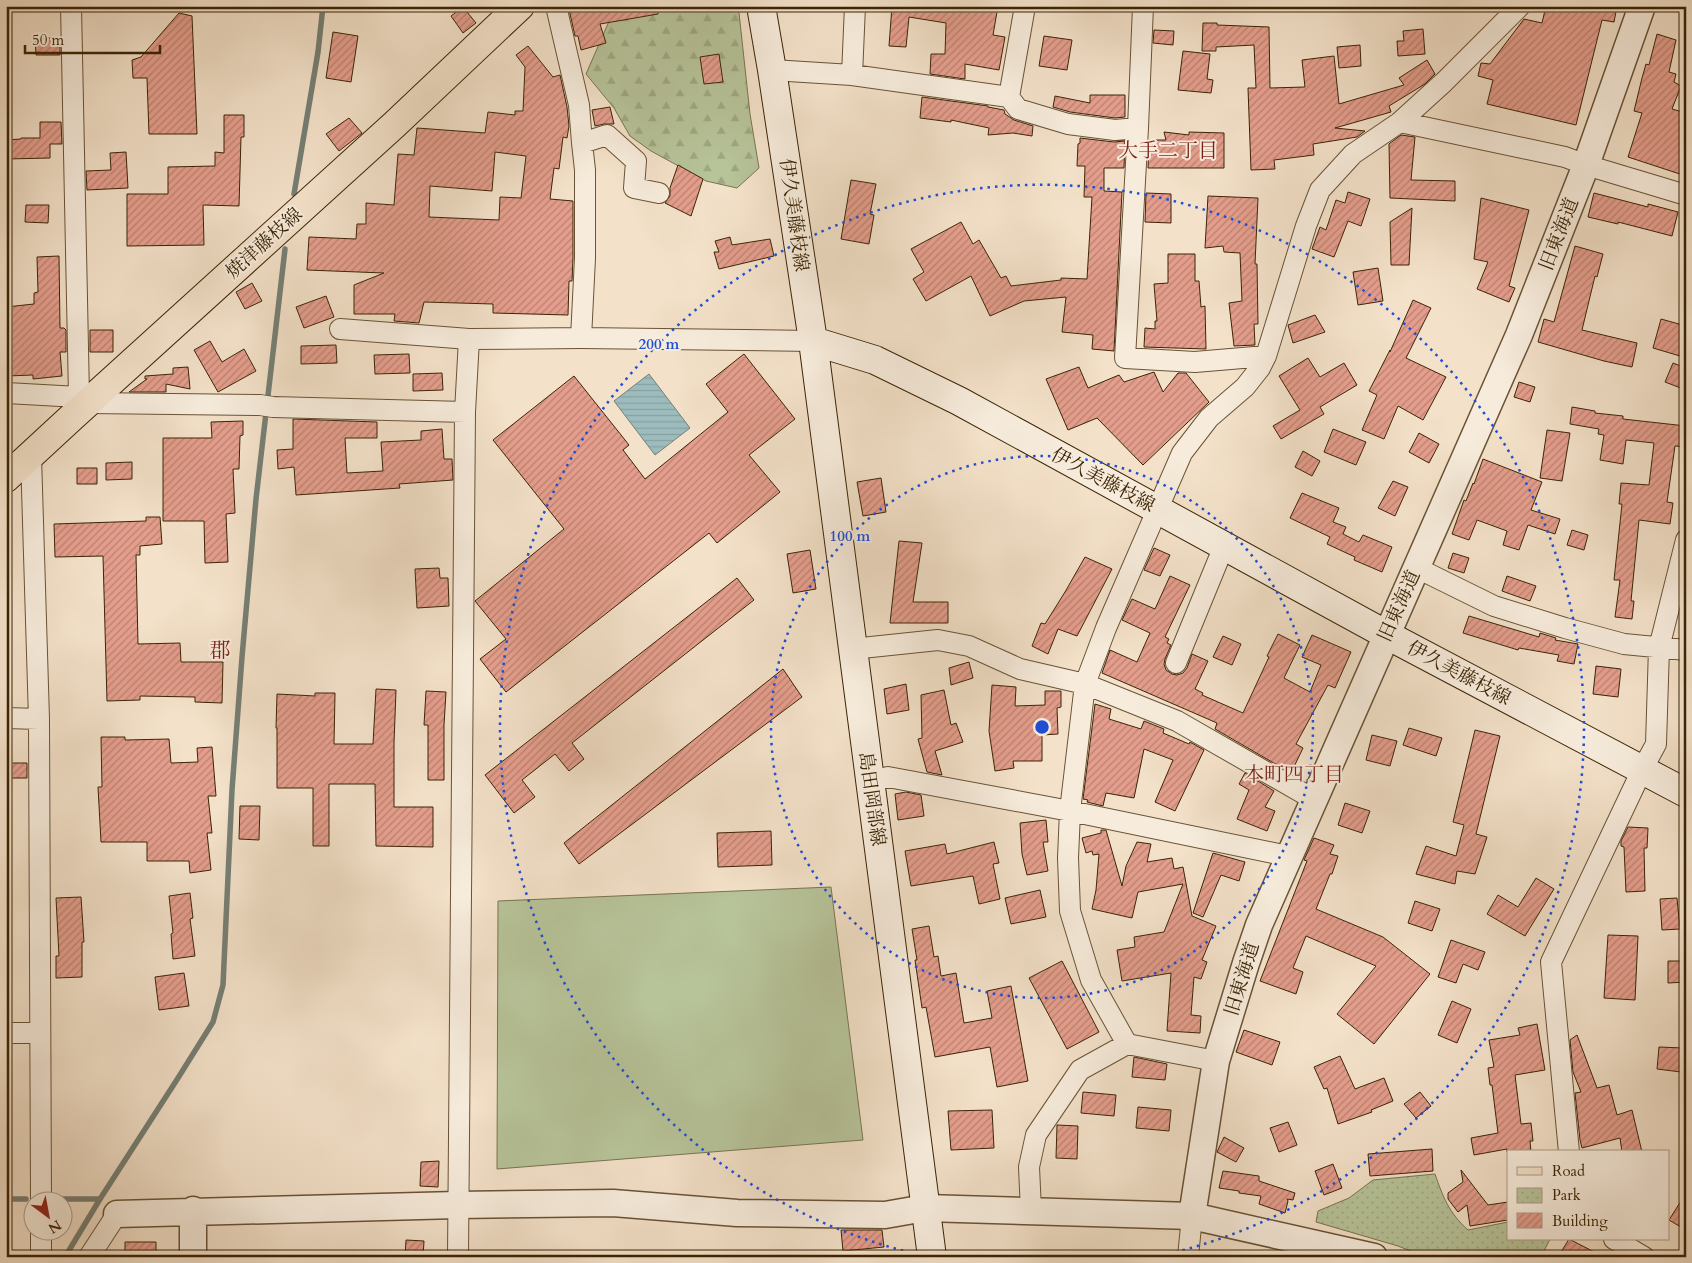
<svg xmlns="http://www.w3.org/2000/svg" width="1692" height="1263" viewBox="0 0 1692 1263" font-family="Cardo,'Noto Serif JP',serif">
	<defs>
		<pattern id="forest-firs" width="22" height="20" patternUnits="userSpaceOnUse" patternTransform="scale(1.25)"><rect width="22" height="20" fill="#b7c399"/><path d="M5 1l3.5 6h-7zM16 11l3.5 6h-7z" fill="#9ea782"/></pattern>
		<pattern id="park-dots" width="8" height="8" patternUnits="userSpaceOnUse" patternTransform="scale(1.25)"><rect width="8" height="8" fill="#b7c399"/><path d="M2 2h.1M6 6h.1" fill="none" stroke="#9ea782" stroke-width="1.8" stroke-linecap="round"/></pattern>
		<pattern id="water-rules" width="6" height="5" patternUnits="userSpaceOnUse" patternTransform="scale(1.25)"><rect width="6" height="5" fill="#9dbcbe"/><path d="M0 2.5h6" fill="none" stroke="#88a1a2"/></pattern>
		<pattern id="building-hatch" width="6" height="6" patternUnits="userSpaceOnUse" patternTransform="scale(1.25)"><rect width="6" height="6" fill="#e59e8d"/><path d="M-1 1l2-2M0 6l6-6M5 7l2-2" fill="none" stroke="#bb8171"/></pattern>
	</defs>
	<rect width="100%" height="100%" fill="#f3e1c9"/>
	<filter id="stains"><feTurbulence type="fractalNoise" baseFrequency=".004" numOctaves="4"/><feColorMatrix values="0 0 0 0 .2 0 0 0 0 .09 0 0 0 0 .02 0 0 0 .5 -.17"/></filter>
	<radialGradient id="worn" r=".72"><stop offset=".6" stop-color="#630" stop-opacity="0"/><stop offset="1" stop-color="#630" stop-opacity=".3"/></radialGradient>
	<path fill="#b7c399" stroke="#79744f" d="M831,887L863,1140L497,1169L498,901Z"/>
	<path fill="url(#forest-firs)" stroke="#79744f" d="M627,6H735L739,13L750,114L759,168L737,188L706,181L651,151L630,136L614,108L586,74L610,19Z"/>
	<path fill="url(#park-dots)" stroke="#79744f" d="M1435,1174C1443,1197 1449,1213 1468,1230L1508,1222V1239H1550L1541,1257H1426L1398,1246L1316,1222L1318,1211L1349,1198L1373,1180Z"/>
	<path fill="url(#water-rules)" stroke="#767f74" d="M649,374L690,428L655,455L614,401Z"/>
	<g fill="none" stroke-linecap="round" stroke-linejoin="round">
		<path stroke="#767f74" stroke-width="5.5" d="M294,194L318,52L323,6
			M6,1199H26
			M56,1199H100
			M65,1257L100,1199L178,1078L213,1022L223,985L232,790L242,657L256,499L285,249"/>
	</g>
	<path fill="url(#building-hatch)" stroke="#3b2405" fill-rule="evenodd" d="M579,6H657L658,14L600,24L606,43L581,50L578,36H575L569,9Z
		M892,6H910L909,10L946,6H998L993,35L1005,37L999,70L965,64V79L930,74L931,54H945L946,23L909,17L906,47L889,46Z
		M1546,6H1617L1614,22L1602,20L1576,125L1487,104L1493,80L1478,76L1481,63L1490,64L1524,19L1542,23Z
		M463,7L476,23L463,33L451,16Z
		M179,13L192,16L197,134H149L147,78H133L132,60L141,57Z
		M1203,23H1217V25L1269,27L1270,88L1305,87L1302,60L1334,56L1339,104L1404,85L1399,78L1427,60L1435,74L1425,84L1389,106L1391,112L1335,128L1365,131L1357,137L1313,144L1314,155L1274,160L1275,169L1251,170L1248,88H1256L1254,45L1216,47V51H1202Z
		M1423,29L1425,54L1398,56L1397,41H1404L1403,31Z
		M1154,30L1174,31L1173,45L1153,43Z
		M333,32L358,36L351,82L326,78Z
		M1657,34L1676,40L1669,72L1676,74L1674,82L1681,86L1672,109L1686,113V176L1628,157L1642,113L1634,111L1642,78L1646,64L1649,65Z
		M1044,36L1072,40L1067,70L1039,66Z
		M35,38H60V55H36Z
		M1360,45L1361,66L1339,68L1337,47Z
		M528,46L553,77L560,75L567,107L569,126L567,138L563,137L559,169L554,168L550,199L573,201V258L572,281H569L568,315L493,313V304L424,302L419,323L394,321L395,314H354V285L384,273L307,270L309,237L356,239L357,224H366V203L394,205L398,154L414,155L417,128L485,133L488,112L515,115V111H523L525,67L516,55ZM495,152L526,156L521,198L500,197L499,220L429,217L430,186L492,191Z
		M1183,51L1210,54L1207,79L1213,80L1211,93L1178,90Z
		M719,54L723,82L704,84L700,57Z
		M1090,95H1125V117L1115,118L1070,112L1053,107L1055,96L1090,103Z
		M922,97L988,106V107L1004,110L1005,114L1014,120L1033,126L1032,136L1013,133L988,135L989,128L951,120V122L920,118Z
		M610,107L614,124H604L595,126L592,110Z
		M224,115H244V137H241L239,206L203,205L204,245L127,246V194H168V167L215,166V152L224,153Z
		M349,118L362,133L339,151L326,134Z
		M40,122H61L62,144H50V158L6,159V140L21,139V138H40Z
		M1164,132L1189,135V132L1224,133V168H1148L1149,140H1166Z
		M1401,135L1415,137L1411,180L1455,181V201L1390,198L1389,144Z
		M1080,138L1114,142L1125,141L1124,168H1104V191L1122,192L1114,351L1092,349L1093,335L1062,332L1066,297L1024,301L990,316L971,276L926,301L913,279L924,272L911,249L961,222L973,244L979,240L1001,278L1006,276L1011,286L1061,280V278L1087,279L1092,197H1084L1085,166H1077L1078,144L1080,143Z
		M126,152L128,188L87,190L86,171L111,170L110,153Z
		M678,165L703,179L691,216L665,203L670,196V188Z
		M851,180L876,184L870,214L874,215L869,244L841,239Z
		M1348,192L1370,199L1361,226L1348,221L1334,257L1312,249L1320,227L1326,230L1336,200L1345,203Z
		M1146,193L1171,194V223L1145,222Z
		M1594,193L1648,207V204L1678,212L1672,236L1618,222V224L1588,217Z
		M1208,196L1258,198L1255,264H1257L1258,324H1254L1255,345L1234,346L1229,303L1242,301L1240,253L1224,252L1223,246L1205,248Z
		M1481,198L1529,210L1509,286L1515,288L1509,302L1477,289L1488,262L1474,259Z
		M26,205H49L48,223L25,222Z
		M1412,208L1409,265H1391L1390,222Z
		M730,237L732,245L770,239L774,256L719,269L714,252H719L715,241Z
		M1575,246L1603,254L1597,277L1595,276L1582,330L1637,343L1632,367L1604,361L1538,342L1544,319L1554,322Z
		M1168,254H1195V281H1199L1201,307L1205,306L1206,349L1144,347L1145,328L1155,329V321H1157L1154,284L1168,283Z
		M59,256L60,328H64L66,330V352H60L62,376L33,379V375L7,376L6,307L34,304V293L38,292L37,257Z
		M1378,268L1383,301L1358,305L1353,272Z
		M252,283L262,301L245,309L236,292Z
		M326,296L334,317L304,328L296,307Z
		M1413,300L1431,308L1406,358L1446,377L1423,420L1398,406L1384,439L1362,430L1377,395L1369,391L1390,350V352Z
		M1315,315L1325,332L1293,343L1288,325Z
		M1661,319L1686,326V337L1680,356L1653,348Z
		M90,330H113V352H90Z
		M210,341L222,362L244,349L256,371L218,392L194,350Z
		M336,345L337,363L301,364V346Z
		M409,354L410,373L375,374L374,355Z
		M744,354L795,419L749,455L780,492L717,543L709,533L506,692L480,659L506,639L475,601L564,529L493,440L574,376L629,445L623,450L645,479L728,412L706,384Z
		M1308,358L1320,377L1344,363L1357,385L1320,407L1324,414L1281,439L1273,426L1300,410L1279,376Z
		M1673,363L1686,368V390L1665,382Z
		M188,367L190,389L166,384V392H129L147,379H145V376L173,374V368Z
		M1079,367L1088,388L1119,375L1124,382L1154,372L1163,392L1178,373H1186L1209,402L1143,465L1097,418L1068,430L1046,379Z
		M442,373L443,390L413,391V374Z
		M1519,382L1535,387L1530,402L1514,397Z
		M1572,407L1595,411V413L1623,416V419L1686,426V447L1675,446L1667,502L1673,503L1670,524L1639,520L1631,601H1634L1632,619L1615,617L1620,580H1614L1622,504H1619L1621,483L1649,485L1654,443L1626,440L1623,464L1600,460L1604,435L1598,434L1599,429L1570,424Z
		M293,419L377,422V438H345L347,473L383,471L381,442L421,440V431L442,429L444,459H452L453,480L399,484L400,488L296,495L294,467L278,469L277,450L293,449Z
		M243,421V435L240,436L239,469H233L235,513L226,514L228,562L205,563L204,521H163V438H212L211,422Z
		M1333,429L1366,442L1356,465L1324,452Z
		M1547,430L1570,433L1562,481L1540,478Z
		M1419,433L1439,444L1429,463L1409,452Z
		M1303,451L1320,461L1312,476L1295,467Z
		M1483,459L1542,482L1531,510L1560,519L1555,534L1528,525L1519,550L1503,545L1507,531L1477,520L1469,540L1452,534L1464,500L1466,501L1473,483L1474,484Z
		M132,462V479L106,480V463Z
		M77,468H97V484H77Z
		M881,478L886,512L863,516L857,482Z
		M1393,481L1408,487L1395,516L1378,508Z
		M1302,493L1339,508L1333,522L1346,527L1343,534L1359,542L1363,535L1392,547L1382,572L1354,560L1355,557L1327,544L1330,537L1290,518Z
		M146,517H160L162,544L140,546V555H136L138,644L180,643L181,662H223L222,703L195,702V697L140,696V700L107,701L103,556L55,557L54,524L146,521Z
		M1572,530L1588,535L1584,550L1567,545Z
		M899,541L922,543L913,602H948V623H890Z
		M1154,548L1170,555L1160,576L1144,570Z
		M810,550L816,589L793,593L787,554Z
		M1453,553L1469,558L1464,573L1448,568Z
		M1085,557L1112,569L1077,636L1058,629L1048,654L1032,646L1041,623L1045,624L1065,592Z
		M439,568L440,578H448L449,606L417,608L415,569Z
		M1170,576L1190,585L1165,637L1169,639L1167,643L1171,645L1165,659L1164,664L1166,670L1172,674L1177,675L1183,673L1187,668L1192,654L1208,661L1195,689L1203,693L1202,695L1243,713L1269,657L1267,656L1278,634L1300,645L1284,678L1310,692L1321,665L1302,657L1312,635L1351,652L1335,688L1328,685L1296,744L1303,748L1291,773L1215,729L1217,723L1102,673L1110,650L1137,662L1150,633L1122,620L1132,599L1155,609Z
		M1507,576L1536,586L1530,601L1502,591Z
		M737,578L754,600L572,743L584,759L569,771L555,754L522,780L535,797L514,813L485,775Z
		M1469,616L1539,637L1540,633L1556,638L1555,640L1578,644L1574,664L1557,661L1559,655L1519,648L1518,650L1463,633Z
		M1223,636L1241,644L1232,665L1213,657Z
		M969,662L973,678L951,685L949,668Z
		M1596,666L1621,669L1618,697L1593,694Z
		M783,669L802,697L579,864L564,843Z
		M906,684L909,710L887,714L884,689Z
		M992,685L1016,687L1015,706L1045,705V691H1061V707L1057,708L1058,734L1042,735V761H1013L1014,768L995,771L989,731Z
		M376,689L396,690L394,743V807H433V847L376,846L375,784H329V846H313V788H277V728H276L277,694L315,696V693H335L334,744H373Z
		M944,690L951,725L956,723L963,742L935,751L942,775L927,772L918,739L922,738L921,695Z
		M426,691L446,692L444,725V780H428V725H424Z
		M1095,704L1111,709L1109,719L1141,729L1144,721L1164,729L1163,733L1189,744L1190,742L1204,750L1175,811L1155,802L1173,760L1144,749L1134,798L1106,793L1103,806L1087,802L1088,800L1083,799Z
		M1409,728L1442,738L1436,756L1403,745Z
		M1475,730L1500,736L1476,834L1487,837L1475,874L1457,871L1455,884L1416,874L1426,846L1456,856L1464,825L1453,822Z
		M1372,735L1397,741L1390,766L1366,760Z
		M101,737H125V740L169,739L171,763L198,762L197,748L212,747L216,796H208L212,833H207L211,870L190,873L189,861H147V842H101L98,787H102Z
		M6,763H27V778H6Z
		M1245,773L1274,791L1265,807L1275,811L1267,831L1237,819L1249,790L1239,784Z
		M906,792L921,795L924,816L898,820L895,794Z
		M1345,803L1370,811L1362,833L1338,825Z
		M240,806H260L259,840L239,839Z
		M1046,820L1048,842H1043L1048,871L1027,875L1022,854L1020,823Z
		M1628,827L1648,828L1647,848H1644L1645,891L1626,892L1624,847L1621,846V841Z
		M1101,830H1106L1122,886L1126,866L1137,842L1151,844L1147,862L1172,858L1174,869L1183,867L1192,916L1216,926L1202,960L1207,962L1201,979L1194,977L1191,1015L1201,1016L1200,1033L1167,1031L1171,973L1122,981L1117,950L1135,947L1134,937L1164,932L1183,884L1138,892L1132,918L1092,909L1096,890L1099,854L1093,855L1092,851L1086,853L1082,838L1101,833Z
		M771,831L772,865L718,867L717,833Z
		M1314,838L1334,845L1330,854L1338,856L1332,874H1330L1316,909L1383,937L1430,974L1374,1044L1337,1014L1376,966L1306,936L1293,968L1303,972L1296,994L1260,981L1307,861L1304,860Z
		M994,842L999,863L993,864L1000,899L979,904L973,876L911,886L905,851L945,844L947,854Z
		M1213,853L1245,862L1239,881L1221,875L1203,917L1193,913Z
		M1536,878L1554,889L1525,936L1487,914L1498,895L1518,907Z
		M1040,890L1046,917L1011,924L1005,898Z
		M190,893L193,918L190,919L195,956L173,959L171,934L173,933L169,896Z
		M81,897L84,942H82V977L56,978V956H59L56,898Z
		M1677,898L1680,929L1662,930L1660,899Z
		M1415,901L1440,909L1432,931L1408,923Z
		M929,926L934,957L938,956L941,976L956,973L964,1023L992,1018L987,991L1011,986L1028,1081L997,1087L990,1047L935,1057L926,1007L922,1008L915,960H917L912,929Z
		M1608,935L1638,936L1635,1000L1604,998Z
		M1451,940L1485,952L1478,970L1463,964L1456,983L1438,977Z
		M1062,961L1099,1032L1067,1049L1029,978Z
		M1668,961H1686V982L1668,983Z
		M184,973L189,1006L159,1010L155,977Z
		M1452,1001L1471,1009L1457,1043L1438,1035Z
		M1537,1024L1545,1070L1515,1075L1521,1124L1531,1123L1533,1141H1530L1531,1152H1507V1149L1474,1155L1471,1138L1498,1133L1492,1085H1490L1488,1068L1494,1067L1489,1040L1520,1035L1518,1028Z
		M1244,1030L1280,1042L1272,1065L1236,1052Z
		M1577,1035L1597,1088L1609,1085L1617,1115L1632,1110L1642,1152H1622L1620,1138L1582,1148L1580,1140L1575,1093L1581,1092L1573,1072L1570,1040Z
		M1659,1047L1683,1048L1681,1072L1657,1069Z
		M1340,1056L1355,1089L1384,1078L1393,1101L1371,1110L1372,1112L1338,1124L1327,1088L1324,1089L1314,1067Z
		M1134,1057L1167,1064L1165,1080L1132,1077Z
		M1083,1092L1116,1095L1114,1116L1081,1113Z
		M1420,1092L1431,1106L1416,1118L1404,1104Z
		M1138,1107L1171,1110L1169,1131L1136,1128Z
		M992,1110L994,1148L951,1150L948,1111Z
		M1288,1122L1297,1145L1279,1152L1270,1128Z
		M1057,1125L1078,1126L1077,1159L1056,1158Z
		M1224,1137L1244,1148L1236,1162L1217,1152Z
		M1432,1149L1433,1171L1370,1176L1368,1154Z
		M439,1161L438,1187L420,1186L421,1162Z
		M1333,1164L1342,1188L1324,1195L1315,1171Z
		M1461,1170L1488,1205L1508,1202V1220L1470,1226L1467,1205L1458,1212L1448,1199V1193L1463,1182Z
		M1223,1171L1259,1176V1181L1295,1193L1293,1200L1287,1199L1288,1201L1285,1213L1259,1204L1261,1196L1239,1193V1191L1219,1188Z
		M1686,1193V1230L1669,1220Z
		M841,1230H882L884,1247L843,1251Z
		M1569,1239L1604,1257H1558Z
		M406,1240L424,1241L423,1257H405Z
		M125,1242H156V1257H125Z"/>
	<g fill="none" stroke-linecap="round" stroke-linejoin="round">
		<defs>
			<path id="minor" d="M71,6L79,397
				M556,6L579,105L582,143L585,170V258L581,338
				M772,70L852,75L1009,97L1018,109L1068,124L1115,130L1138,128L1143,6
				M852,75L855,6
				M1009,97L1025,6
				M1400,122L1565,157L1586,165L1686,195
				M1138,128L1125,358L1195,362L1266,356
				M582,143L607,135L636,161L634,188L659,193
				M340,329L469,339L581,338L813,341
				M6,393L79,397L88,403L260,405L273,407L465,412
				M31,456L39,719L41,1200
				M1417,568L1494,606L1565,628L1624,644L1686,650
				M852,649L938,640L969,646L1020,669L1085,684L1177,721L1313,799
				M1176,663L1224,546
				M6,718L39,719
				M870,781L888,777L1070,811L1288,856
				M6,1033H40
				M1127,1044L1091,980L1070,911L1068,858L1070,811L1085,684L1106,628L1182,453L1209,418L1245,387L1260,368L1266,356L1306,226L1320,190L1353,154L1400,122L1444,82L1520,6
				M1569,1152L1551,962L1642,770L1656,744L1659,648L1686,540
				M1031,1211L1029,1167L1036,1135L1080,1070L1127,1044L1216,1061
				M41,1230V1257
				M1614,1239L1644,1257
				M89,1257L117,1214
				M458,1257L465,412L469,339
				M1188,1257L1192,1216"/>
			<path id="tertiary" d="M117,1214L457,1205L613,1203L737,1213L885,1215L925,1208L1192,1216L1374,1257
				M1192,1216L1216,1061L1246,963L1259,925L1519,335L1586,165L1642,6
				M193,1257V1210"/>
			<path id="secondary" d="M761,6L772,70L813,341L932,1257
				M813,341L875,360L959,401L1387,635L1686,793"/>
			<path id="primary" d="M6,478L72,417L394,125L520,6"/>
		</defs>
		<use href="#minor" stroke="#695336" stroke-width="22"/>
		<use href="#tertiary" stroke="#695336" stroke-width="29"/>
		<use href="#secondary" stroke="#3b2405" stroke-width="30"/>
		<use href="#primary" stroke="#3b2405" stroke-width="30"/>
		<use href="#minor" stroke="#f7ecdc" stroke-width="20"/>
		<use href="#tertiary" stroke="#f7ecdc" stroke-width="26"/>
		<use href="#secondary" stroke="#f7ecdc" stroke-width="28"/>
		<use href="#primary" stroke="#f3e1c9" stroke-width="28"/>
	</g>
	<g fill="none" stroke="#1d4ed8" stroke-width="2.5" stroke-dasharray="2.5 5">
		<circle cx="1042" cy="727" r="271"/>
		<path d="M925 1256A542 542 0 1 1 1159 1256"/>
	</g>
	<g text-anchor="middle" dominant-baseline="central" stroke-width="4" stroke-linejoin="round" paint-order="stroke">
		<g font-size="19" fill="#3b2405" stroke="#f7ecdc">
			<text transform="translate(794 215) rotate(82)">伊久美藤枝線</text>
			<text transform="translate(1559 234) rotate(-69)">旧東海道</text>
			<text transform="translate(264 243) rotate(-42)">焼津藤枝線</text>
			<text transform="translate(1103 480) rotate(28)">伊久美藤枝線</text>
			<text transform="translate(1399 606) rotate(-66)">旧東海道</text>
			<text transform="translate(1459 673) rotate(28)">伊久美藤枝線</text>
			<text transform="translate(872 799) rotate(82)">島田岡部線</text>
			<text transform="translate(1242 979) rotate(-73)">旧東海道</text>
		</g>
		<g font-size="20" fill="#7a1f14" stroke="#f7ecdc">
			<text x="1168" y="150">大手二丁目</text>
			<text x="1294" y="774">本町四丁目</text>
		</g>
		<g font-size="21" fill="#7a1f14" stroke="#f7ecdc">
			<text x="220" y="650">郡</text>
		</g>
	</g>
	<circle cx="1042" cy="727" r="8" fill="#1d4ed8" stroke="#f7ecdc" stroke-width="2.5"/>
	<g font-size="15" text-anchor="middle" font-weight="bold" fill="#1d4ed8" stroke="#f7ecdc" stroke-width="4" stroke-linejoin="round" paint-order="stroke">
		<text x="659" y="349">200 m</text>
		<text x="850" y="541">100 m</text>
	</g>
	<rect width="1692" height="1263" fill="none" stroke="#f3e1c9" stroke-width="25"/>
	<rect x="8" y="8" width="1677" height="1248" fill="none" stroke="#3b2405" stroke-width="2.5"/>
	<rect x="12" y="12" width="1667" height="1238" fill="none" stroke="#3b2405"/>
	<rect x="1507" y="1150" width="162" height="90" fill="#f7ecdc" stroke="#ac9c86"/>
	<rect x="1517" y="1167" width="25" height="8" fill="#f3e1c9" stroke="#ac9c86"/>
	<text x="1552" y="1176" font-size="15" fill="#3b2405">Road</text>
	<rect x="1517" y="1188" width="25" height="15" fill="url(#park-dots)" stroke="#ac9c86"/>
	<text x="1552" y="1200" font-size="15" fill="#3b2405">Park</text>
	<rect x="1517" y="1213" width="25" height="15" fill="url(#building-hatch)" stroke="#ac9c86"/>
	<text x="1552" y="1226" font-size="15" fill="#3b2405">Building</text>
	<g transform="translate(48 1216) rotate(148)"><circle r="24" fill="#f7ecdc" stroke="#ac9c86"/>
	<path d="M0-4L9 19L0 12L-9 19Z" fill="#8f2418"/>
	<text y="-8" font-size="14" font-weight="bold" text-anchor="middle" fill="#3b2405">N</text>
	</g>
	<path d="M25 45v8h135v-8" fill="none" stroke="#3b2405" stroke-width="2.5"/>
	<text x="32" y="45" font-size="15" fill="#3b2405" stroke="#f7ecdc" stroke-width="4" paint-order="stroke">50 m</text>
	<rect width="100%" height="100%" filter="url(#stains)"/>
	<rect width="100%" height="100%" fill="url(#worn)"/>
</svg>
